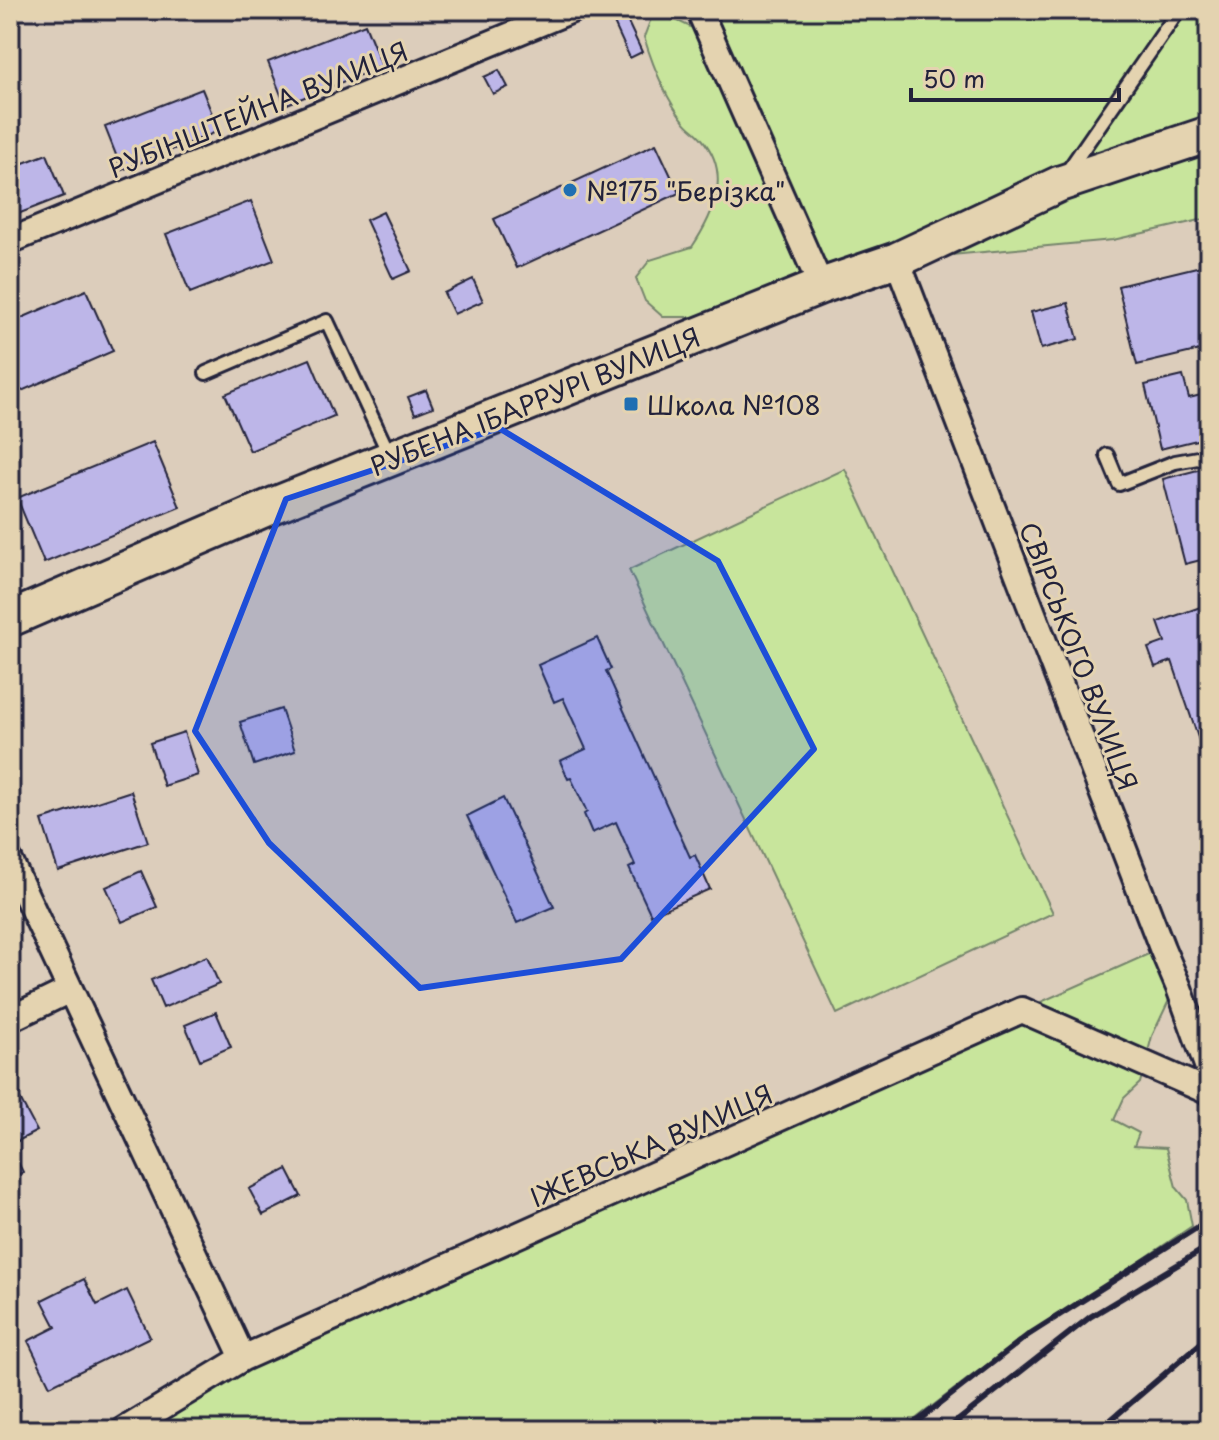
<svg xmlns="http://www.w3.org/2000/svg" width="1219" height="1440" viewBox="0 0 1219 1440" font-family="'Playpen Sans',sans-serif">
	<rect width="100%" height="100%" fill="#dccdbb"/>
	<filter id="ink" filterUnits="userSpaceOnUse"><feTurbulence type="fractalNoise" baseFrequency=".0125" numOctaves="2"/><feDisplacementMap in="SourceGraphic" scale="16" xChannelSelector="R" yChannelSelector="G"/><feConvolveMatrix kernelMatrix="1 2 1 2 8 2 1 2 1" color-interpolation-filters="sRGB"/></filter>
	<g filter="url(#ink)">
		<path fill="#c8e59c" stroke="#75846c" stroke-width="2" d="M699,10H1209V218L1113,240L897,260L704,317H663L645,301L636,278L650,260L692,247C714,214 732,174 702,139C697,132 689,128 684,121C665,98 653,66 644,37L652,16L676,20L711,37Z
			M845,469L1053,913L837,1014L629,570Z
			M1162,948L1171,996L1152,1036L1140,1083L1124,1098L1114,1120L1139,1133L1134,1146L1166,1148L1176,1187L1187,1200L1192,1226L974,1374L901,1430H124L243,1358Z"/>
		<path fill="#bdb6e8" stroke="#22223b" stroke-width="2" d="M626,18L642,52L630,58L614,23Z
			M365,24L382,66L285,105L268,62Z
			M499,70L508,87L493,94L484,77Z
			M202,89L219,131L122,170L105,127Z
			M656,144L679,193L517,268L494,219Z
			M47,154L64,196L10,217V168Z
			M251,201L274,260L190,293L166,234Z
			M383,212L411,271L393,279L366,220Z
			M1209,264V348L1137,365L1118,286Z
			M473,279L483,301L454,314L444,293Z
			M86,290L113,351L10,396V323Z
			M1068,303L1078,339L1041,349L1031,312Z
			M310,359L334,416L250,451L225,394Z
			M1183,376L1189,398L1209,393V437L1160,449L1145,385Z
			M426,390L433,407L415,414L408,397Z
			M153,442L180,507L44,563L17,498Z
			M1209,467V558L1185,564L1163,479Z
			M1209,604V770L1172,661L1155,667L1148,648L1165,642L1158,622Z
			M597,638L611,669L606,671L690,857L695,855L710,889L651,915L629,868L635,865L616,822L592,833L584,814L587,812L571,778L568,779L560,761L586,749L563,698L554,702L538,665Z
			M281,709L295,751L254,765L240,722Z
			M184,732L198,775L164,786L150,743Z
			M131,791L148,842L58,871L42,820Z
			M503,798L554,907L517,923L467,816Z
			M141,871L157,907L122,922L106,887Z
			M207,956L219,984L163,1008L151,980Z
			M216,1012L231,1047L200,1060L185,1025Z
			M13,1086L37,1131L10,1145V1088Z
			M10,1147L23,1172L10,1179Z
			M287,1169L301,1196L263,1215L249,1189Z
			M84,1279L97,1305L127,1290L150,1337L50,1386L28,1341L56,1327L42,1300Z"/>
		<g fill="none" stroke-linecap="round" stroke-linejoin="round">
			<defs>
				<path id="service" d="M1067,172L1179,10
					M206,373L327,321L390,456
					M1107,455L1119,484L1175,462L1209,456"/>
				<path id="minor" d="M699,10L821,286
					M10,241L572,10
					M897,260L1162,948L1179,988L1209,1071
					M10,861L243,1358
					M10,1019L70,990
					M124,1430L243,1358L1022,1010L1209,1092"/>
				<path id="secondary" d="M10,619L274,505L821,286L897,260L1059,184L1209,134"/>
			</defs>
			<use href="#service" stroke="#22223b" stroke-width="18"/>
			<use href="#minor" stroke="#22223b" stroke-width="30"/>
			<use href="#secondary" stroke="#22223b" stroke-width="40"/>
			<use href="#service" stroke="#e4d3b0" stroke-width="12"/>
			<use href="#minor" stroke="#e4d3b0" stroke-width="24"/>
			<use href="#secondary" stroke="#e4d3b0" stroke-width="34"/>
			<path stroke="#22223b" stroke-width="6" d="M906,1430L1028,1335L1209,1220
				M946,1430L1090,1317L1209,1246
				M1099,1430L1209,1336"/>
		</g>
	</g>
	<path fill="#1d4ed8" fill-opacity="0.2" stroke="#1d4ed8" stroke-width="6" stroke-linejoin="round" d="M499,428L718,561L814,749L621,959L420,988L269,843L195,731L286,499Z"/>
	<g fill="#1f6fb2" stroke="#e4d3b0" stroke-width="3">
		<circle cx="570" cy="190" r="8"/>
		<rect x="623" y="396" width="16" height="16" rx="4"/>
	</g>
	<g text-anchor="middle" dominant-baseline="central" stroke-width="6" stroke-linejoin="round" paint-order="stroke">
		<g font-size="26" fill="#22223b" stroke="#e4d3b0">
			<text transform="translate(258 109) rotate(-22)">РУБІНШТЕЙНА ВУЛИЦЯ</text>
			<text transform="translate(535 401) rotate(-22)">РУБЕНА ІБАРРУРІ ВУЛИЦЯ</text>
			<text transform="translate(1079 656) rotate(69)">СВІРСЬКОГО ВУЛИЦЯ</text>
			<text transform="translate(651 1145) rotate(-24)">ІЖЕВСЬКА ВУЛИЦЯ</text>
		</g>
		<g font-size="26" fill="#22223b" stroke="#e4d3b0" text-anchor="start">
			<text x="586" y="190">№175 "Берізка"</text>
			<text x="647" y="404">Школа №108</text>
		</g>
	</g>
	<rect width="1219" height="1440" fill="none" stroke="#e4d3b0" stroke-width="40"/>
	<rect x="20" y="20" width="1179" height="1400" fill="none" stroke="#22223b" stroke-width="3" filter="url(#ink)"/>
	<path d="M911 88v12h208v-12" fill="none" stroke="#22223b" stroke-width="4"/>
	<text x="923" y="88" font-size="24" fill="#22223b" stroke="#e4d3b0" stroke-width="6" paint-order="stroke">50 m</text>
</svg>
